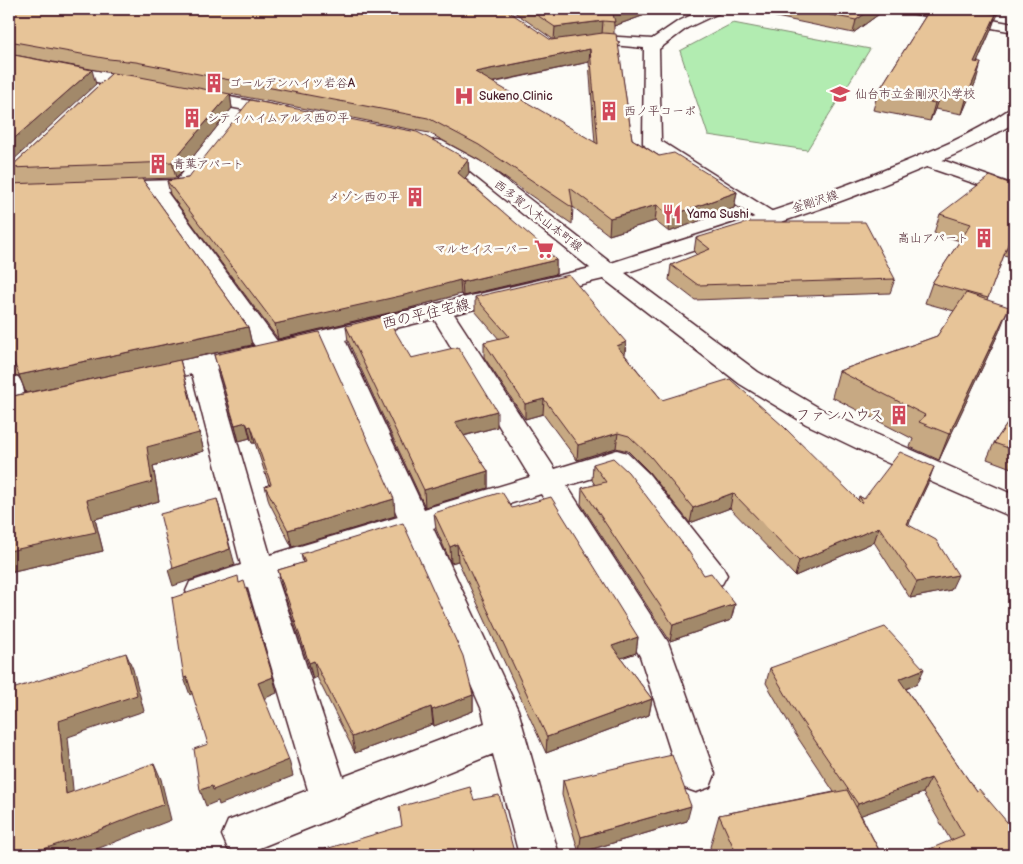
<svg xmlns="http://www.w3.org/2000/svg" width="1023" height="864" viewBox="0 0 1023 864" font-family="'Balsamiq Sans','Klee One',sans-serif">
	<rect width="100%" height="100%" fill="#fdfcf7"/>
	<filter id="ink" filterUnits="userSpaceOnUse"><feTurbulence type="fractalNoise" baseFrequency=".02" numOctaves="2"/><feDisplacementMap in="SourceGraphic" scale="10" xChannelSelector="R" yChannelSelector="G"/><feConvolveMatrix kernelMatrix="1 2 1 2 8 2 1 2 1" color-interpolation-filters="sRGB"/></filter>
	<g filter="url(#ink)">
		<path fill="#b2ecb1" stroke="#7e866e" d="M733,23L870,49L807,150L708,135L680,51Z"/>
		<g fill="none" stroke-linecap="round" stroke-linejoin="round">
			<defs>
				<path id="minor" d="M723,9L721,12L687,28L659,49L661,141L776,214L779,218L776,222L769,224L762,222L646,147L643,143L644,48L602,44L582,47L577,46L575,43L577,40L602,36L652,39L677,22L702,10Z
					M903,9H932L1014,24V32L910,13Z
					M925,154L1014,185V197L918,164L916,160L918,156Z
					M198,161L205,163L207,167L190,190L167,192L277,341L608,264L616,266L619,271L616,276L454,314L555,469L617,450L627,453L648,473L722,566L727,575L722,584L711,587L700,584L628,487L612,472L567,486L668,642L715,774L710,787L696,792L682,787L640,656L541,494L433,528L518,710L559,855H519L493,754L242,855L228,849L222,835L228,821L308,790L248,588L202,604L190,600L186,591L190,582L241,565L192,374L147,383L138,381L134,375L138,369L147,367L255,346L147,193L110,194L103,192L100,188L103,184L110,182L177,180L191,163ZM434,319L530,477L424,509L345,340ZM323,345L398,517L270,555L216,369ZM406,537L482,710L485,723L343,777L277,577Z
					M9,375L18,377L22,383L27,406L23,412L14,414L9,413Z"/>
				<path id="tertiary" d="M9,55L142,79L148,81L150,84L148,87L142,89L112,85L9,65Z
					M194,90L282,107L288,108L291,112L288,116L282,117L188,99L186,95L188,91Z
					M1014,109V122L1009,126C975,147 939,162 902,177C812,215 718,242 625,273L758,372L826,412L1014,495V518L879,459L806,424L740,384L600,276L469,171L430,149L427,145L430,141L436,140L442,141L483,163L611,263C705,232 801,205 892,167C932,151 972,135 1008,110Z"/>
			</defs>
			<use href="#minor" stroke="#4a1f2b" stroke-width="3"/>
			<use href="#tertiary" stroke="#4a1f2b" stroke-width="3"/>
			<use href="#minor" fill="#fdfcf7" fill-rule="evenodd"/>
			<use href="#tertiary" fill="#fdfcf7" fill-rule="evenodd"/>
		</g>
		<path fill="#c7a983" stroke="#4a1f2b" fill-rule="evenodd" d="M9,9L551,40H554L510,9H662L614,26V34L619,52L632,139L659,156L737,192L734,208L669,232L655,221L609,235L573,207L572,224L479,160L429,133L230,94L232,108L176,178L142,179L248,327L252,345L180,360L204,451L153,466L159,501L95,519L103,551L9,572V397L26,393L19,376L9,374V166H12L112,73L9,54ZM589,62L595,143L492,83Z
			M738,9H886L853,33Z
			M930,9H1000L996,19H995L991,30L977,63L976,81L962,114L935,109L930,121L873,110L878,92Z
			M468,160L469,173L465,178L556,260V274L463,296L461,294L410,308L278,339L170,194L167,181L188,178Z
			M1014,185V258L1004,255L987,300L999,332L939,460L910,447L913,439L832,397L839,371L937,336L954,311L925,303L932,283L960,241L934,233L940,214Z
			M696,238L895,279L890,293L695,300L669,280L671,265L697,255L694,252Z
			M475,297L626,342L625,355L662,400L858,500L859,496L864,499L928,483L908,524L951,590L910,598L874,542L795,576L730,508L690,523L649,472L628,451L616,448L577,460L543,414L525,419L484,357V342L499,339L475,311Z
			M346,326L411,358L497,427L464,436L488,471V488L425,507L348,341Z
			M214,355L395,516L292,547L269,502L265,486L269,485L255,443H252L250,438L239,441Z
			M1014,414V469L987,459L994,443Z
			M593,464L704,575L735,604L731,620L670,641L581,504L582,488L595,485L592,480Z
			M512,508L638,637L636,653L621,658L652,699L649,715L546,753L458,561L451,563L436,529L434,513Z
			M301,554L473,695V711L434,726L433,724L355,753L317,677L313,679L282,587L278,570L303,563Z
			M770,668L917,684L906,689L976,791L1007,822L951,841L923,793L861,815L880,852L879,855H713L710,847L719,815L834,792L794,732L766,683Z
			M563,780L687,821L579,853L562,795Z"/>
		<path fill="#a2896a" stroke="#4a1f2b" d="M628,9H662L614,26L613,14Z
			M872,9H886L853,33L856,20Z
			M996,14L991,30L969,80L974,62Z
			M603,21L602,34L554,40L555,27Z
			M590,49L589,62L475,86V72Z
			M981,63L976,81L962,114L967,96Z
			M92,70L96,84L9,164V143Z
			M941,91L935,109L930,121L935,103Z
			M230,94L232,108L176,178L172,162Z
			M468,160L469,173L459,186L458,173Z
			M737,192L734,208L669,232L670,216Z
			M657,205L655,221L609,235L610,218Z
			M556,260V274L463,296L462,282Z
			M460,280L461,294L410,308L278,339L275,324Z
			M1009,307L999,332L939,460L949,434Z
			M248,327L252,345L26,393L19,375Z
			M626,342L624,357L617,346Z
			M180,360L204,451L153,466L159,501L95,519L103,551L9,572V551L87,500L147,447Z
			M544,399L543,414L525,419V404Z
			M497,411V427L455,438V422Z
			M246,422L250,438L239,441L235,425Z
			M251,426L255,443H252L248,427Z
			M618,433L616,448L577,460L578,445Z
			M934,467L928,483L902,539L907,524Z
			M488,471V488L425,507L424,490Z
			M733,493L730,508L690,523L693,508Z
			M217,499L235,565L173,586L168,570L230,549Z
			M394,499L395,516L292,547L288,530Z
			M879,527L874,542L795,576L799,561Z
			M457,544L458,561L451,563L450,547Z
			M958,575L951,590L910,598L917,582Z
			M735,604L731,620L670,641L673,625Z
			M638,637L636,653L610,662L612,646Z
			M126,653L133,669L144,711L68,737L75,810L66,794L59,721Z
			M314,661L317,677L313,679L309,663Z
			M924,669L917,684L893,694L899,679Z
			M187,677L193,693L190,695L184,678Z
			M273,677L277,693L263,699L258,683Z
			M473,695V711L434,726L432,710Z
			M652,699L649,715L546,753L547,737Z
			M431,707L433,724L355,753L352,737Z
			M289,760L293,776L219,805L218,801L206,806L200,790Z
			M154,763L161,779L171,820L102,847L80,855H26Z
			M931,778L923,793L851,819L858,804Z
			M691,806L687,821L579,853L581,837Z
			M514,852V855H505Z
			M880,852L879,855H869Z"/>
		<path fill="#e7c498" stroke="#4a1f2b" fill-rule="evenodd" d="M9,9H505L551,40L603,33L616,34L617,41L620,42L618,43L632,139L659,156L674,153L737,192L670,216L657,205L610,218L570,188L573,208L479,145L428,118L136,62L109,59L9,41ZM590,49L598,144L475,72Z
			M528,9H628L613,14L615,22L603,21L555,27Z
			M801,9H872L856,20Z
			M930,9H968L996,14L974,62L981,63L967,96L941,91L935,103L878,92Z
			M975,9H1000L998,13Z
			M9,54L92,70L9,143Z
			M112,73L135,76L230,94L172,162L9,168V166H12Z
			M250,100L417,132L442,145L468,160L458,173L546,249L556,260L462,282L460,280L409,294L275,324L167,181L188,178Z
			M990,176L1014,185V237L1011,236L988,298L932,283L971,224L940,214Z
			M142,179L248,327L19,375L12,358L9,357V184Z
			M749,222H865L895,279L698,285L671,265L710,249L696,238Z
			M569,275L626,342L617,346L662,400L730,379L783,426L861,503L862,501L859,496L864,499L900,452L934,467L907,524L936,540L958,575L917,582L879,527L799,561L733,493L693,508L651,457L629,436L618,433L578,445L544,399L525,404L484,342L509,336L475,297Z
			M966,293L1009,307L949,434L919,422L925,415L839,371L937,336Z
			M386,316L411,358L458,347L497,411L455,422L488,471L424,490L346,326Z
			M319,332L394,499L288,530L265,486L271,484L251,426L248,427L246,422L235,425L214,355Z
			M180,360L199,433L147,447L152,482L87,500L96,532L9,551V397Z
			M1014,414V450L994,443Z
			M613,458L628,472L689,552L704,575L711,573L735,604L673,625L582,488L606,482L593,464Z
			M502,492L512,508L551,497L638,637L612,646L652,699L547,737L457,544L450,547L434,513Z
			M217,499L230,549L168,570L173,567L160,514Z
			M403,523L463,656L473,695L432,710L431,707L352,737L314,661L309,663L278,570L305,562L301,554Z
			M238,576L239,583L244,581L273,677L258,683L289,760L213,790L212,786L200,790L194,749L208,744L187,677L184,678L172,598Z
			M885,627L924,669L899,679L976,791L979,789L1007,822L1014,820V855H915L964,835L931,778L858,804L799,717L770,668Z
			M126,653L137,695L59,721L66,794L154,763L164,804L94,832L26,855H9V690Z
			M672,755L691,806L581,837L563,780Z
			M470,787L474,800L499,795L514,852L505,855H306L402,826L399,807Z
			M847,790L880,852L869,855H737L719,815Z"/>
	</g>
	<defs>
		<symbol id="building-bare" viewBox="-9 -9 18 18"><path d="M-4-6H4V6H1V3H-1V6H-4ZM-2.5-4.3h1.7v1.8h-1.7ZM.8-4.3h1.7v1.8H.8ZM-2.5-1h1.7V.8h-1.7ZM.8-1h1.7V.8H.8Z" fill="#d1495b" stroke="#fdfcf7" stroke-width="2.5" paint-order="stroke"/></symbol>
		<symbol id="school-bare" viewBox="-9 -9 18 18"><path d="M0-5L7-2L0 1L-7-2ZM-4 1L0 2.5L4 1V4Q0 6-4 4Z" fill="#d1495b" stroke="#fdfcf7" stroke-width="2.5" paint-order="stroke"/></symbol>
		<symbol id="hospital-bare" viewBox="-9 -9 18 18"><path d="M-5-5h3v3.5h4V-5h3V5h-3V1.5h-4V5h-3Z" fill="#d1495b" stroke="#fdfcf7" stroke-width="2.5" paint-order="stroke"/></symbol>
		<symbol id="restaurant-bare" viewBox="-9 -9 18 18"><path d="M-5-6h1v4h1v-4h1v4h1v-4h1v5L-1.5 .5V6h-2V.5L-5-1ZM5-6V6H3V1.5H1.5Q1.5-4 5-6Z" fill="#d1495b" stroke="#fdfcf7" stroke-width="2.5" paint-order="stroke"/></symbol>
		<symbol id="supermarket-bare" viewBox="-9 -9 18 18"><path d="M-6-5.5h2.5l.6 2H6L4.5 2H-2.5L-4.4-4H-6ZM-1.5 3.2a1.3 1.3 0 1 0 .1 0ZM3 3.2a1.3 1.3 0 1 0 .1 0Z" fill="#d1495b" stroke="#fdfcf7" stroke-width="2.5" paint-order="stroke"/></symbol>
	</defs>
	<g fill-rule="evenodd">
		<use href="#building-bare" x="200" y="69" width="28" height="28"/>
		<use href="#school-bare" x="826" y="80" width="28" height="28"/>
		<use href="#hospital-bare" x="450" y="82" width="28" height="28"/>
		<use href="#building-bare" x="595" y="97" width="28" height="28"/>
		<use href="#building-bare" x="178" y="104" width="28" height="28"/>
		<use href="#building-bare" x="144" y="150" width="28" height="28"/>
		<use href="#building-bare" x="401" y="183" width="28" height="28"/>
		<use href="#restaurant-bare" x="658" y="200" width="28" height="28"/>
		<use href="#building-bare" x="970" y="224" width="28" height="28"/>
		<use href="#supermarket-bare" x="530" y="235" width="28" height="28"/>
		<use href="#building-bare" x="885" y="401" width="28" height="28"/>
	</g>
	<g text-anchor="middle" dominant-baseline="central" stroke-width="5" stroke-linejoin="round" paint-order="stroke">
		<g font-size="12" fill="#4a1f2b" stroke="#fdfcf7" text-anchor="start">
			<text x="229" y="83">ゴールデンハイツ岩谷A</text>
			<text x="855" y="94">仙台市立金剛沢小学校</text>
			<text x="479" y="96">Sukeno Clinic</text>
			<text x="624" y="111">西ノ平コーポ</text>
			<text x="207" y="118">シティハイムアルス西の平</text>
			<text x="173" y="164">青葉アパート</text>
			<text x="400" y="197" text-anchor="end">メゾン西の平</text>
			<text x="687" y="214">Yama Sushi</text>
			<text x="969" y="238" text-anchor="end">高山アパート</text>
			<text x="529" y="249" text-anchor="end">マルセイスーパー</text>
		</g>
		<g font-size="12" fill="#4a1f2b" stroke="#fdfcf7">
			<text transform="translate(815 202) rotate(-18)">金剛沢線</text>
			<text transform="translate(538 216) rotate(38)">西多賀八木山本町線</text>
		</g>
		<g font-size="15" fill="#4a1f2b" stroke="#fdfcf7">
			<text transform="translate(426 314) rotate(-13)">西の平住宅線</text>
		</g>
		<g font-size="15" fill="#4a1f2b" stroke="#fdfcf7" text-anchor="end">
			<text x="884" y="415">ファンハウス</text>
		</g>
	</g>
	<rect width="1023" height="864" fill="none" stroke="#fdfcf7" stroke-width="30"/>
	<rect x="15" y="15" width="993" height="834" fill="none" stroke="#4a1f2b" stroke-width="2" filter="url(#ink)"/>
</svg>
